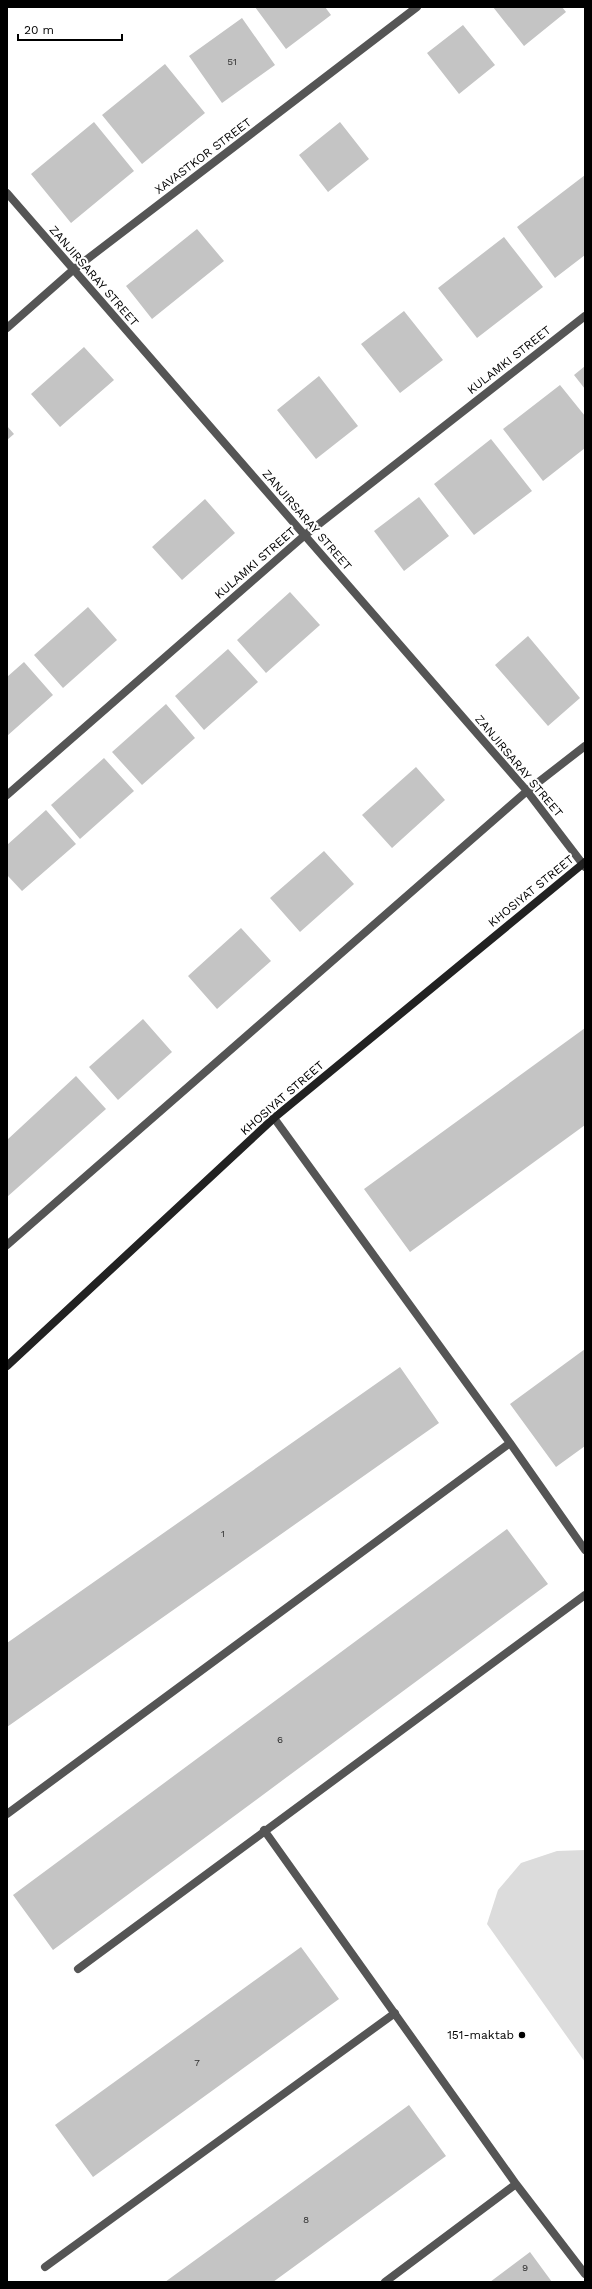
<svg xmlns="http://www.w3.org/2000/svg" width="592" height="2289" viewBox="0 0 592 2289" font-family="'Work Sans',sans-serif">
	<rect width="100%" height="100%" fill="#fff"/>
	<path fill="#dcdcdc" d="M585,1850V2062L487,1924L498,1890L521,1863L557,1851Z"/>
	<path fill="#c4c4c4" d="M255,7H325L331,15L286,49Z
		M493,7H562L566,12L524,46Z
		M242,18L275,65L222,103L189,56Z
		M463,25L495,65L459,94L427,53Z
		M165,64L205,113L142,164L102,115Z
		M94,122L134,171L71,223L31,174Z
		M340,122L369,159L328,192L299,155Z
		M585,175V255L555,278L517,227Z
		M197,229L224,261L152,319L126,286Z
		M504,237L543,287L477,338L438,288Z
		M404,311L443,360L400,393L361,344Z
		M84,347L114,380L60,427L31,394Z
		M585,366V389L574,375Z
		M319,376L358,426L316,459L277,410Z
		M560,385L585,416V448L543,481L503,429Z
		M7,426L14,434L7,440Z
		M491,439L532,491L474,535L434,484Z
		M419,497L449,536L404,571L374,531Z
		M205,499L235,533L182,580L152,547Z
		M290,592L320,625L266,673L237,640Z
		M88,607L117,640L63,688L34,655Z
		M528,636L580,698L548,726L495,665Z
		M228,649L258,682L204,730L175,696Z
		M24,662L53,695L7,736V677Z
		M166,704L195,738L142,785L112,752Z
		M104,758L134,791L80,839L51,805Z
		M416,767L445,800L392,848L362,815Z
		M46,810L76,844L22,891L7,875V845Z
		M324,851L354,884L300,932L270,898Z
		M241,928L271,961L217,1009L188,976Z
		M143,1019L172,1052L118,1100L89,1067Z
		M585,1028V1125L410,1252L364,1189Z
		M76,1076L106,1109L7,1197V1140Z
		M585,1349V1446L556,1467L510,1404Z
		M400,1367L439,1423L7,1727V1643Z
		M507,1529L548,1584L53,1950L13,1895Z
		M301,1947L339,1999L93,2177L55,2125Z
		M409,2105L446,2156L273,2282H165Z
		M530,2252L552,2282H490Z"/>
	<g fill="none" stroke-linecap="round" stroke-linejoin="round">
		<path stroke="#555" stroke-width="8" d="M510,1443L585,1550
			M7,1814L510,1443L274,1118
			M264,1830L516,2184L585,2274
			M78,1969L585,1595
			M45,2267L395,2013
			M385,2282L516,2184"/>
		<path stroke="#555" stroke-width="8" d="M7,193L527,791L585,867
			M7,328L73,270L417,7
			M7,795L305,535L585,316
			M7,1245L527,791L585,746"/>
		<path stroke="#222" stroke-width="8" d="M7,1366L274,1118L585,862"/>
	</g>
	<circle fill="#000" stroke="#fff" stroke-width="1.5" cx="522" cy="2035" r="4"/>
	<g text-anchor="middle" dominant-baseline="central" stroke-width="4" stroke-linejoin="round" paint-order="stroke">
		<g font-size="10" fill="#313131">
			<text x="232" y="61">51</text>
			<text x="223" y="1533">1</text>
			<text x="280" y="1739">6</text>
			<text x="197" y="2062">7</text>
			<text x="306" y="2219">8</text>
			<text x="525" y="2267">9</text>
		</g>
		<g font-size="12" fill="#000" stroke="#fff">
			<text transform="translate(203 156) rotate(-37)">XAVASTKOR STREET</text>
			<text transform="translate(94 276) rotate(49)">ZANJIRSARAY STREET</text>
			<text transform="translate(509 360) rotate(-38)">KULAMKI STREET</text>
			<text transform="translate(307 520) rotate(49)">ZANJIRSARAY STREET</text>
			<text transform="translate(255 563) rotate(-41)">KULAMKI STREET</text>
			<text transform="translate(519 766) rotate(50)">ZANJIRSARAY STREET</text>
			<text transform="translate(531 891) rotate(-39)">KHOSIYAT STREET</text>
			<text transform="translate(282 1098) rotate(-41)">KHOSIYAT STREET</text>
		</g>
		<g font-size="12" fill="#000" stroke="#fff" text-anchor="end">
			<text x="514" y="2035">151-maktab</text>
		</g>
	</g>
	<rect width="592" height="2289" fill="none" stroke="#000000" stroke-width="16"/>
	<path d="M18 34v6h104v-6" fill="none" stroke="#000000" stroke-width="2"/>
	<text x="24" y="34" font-size="12" fill="#000000" stroke="#ffffff" stroke-width="3" paint-order="stroke">20 m</text>
</svg>
